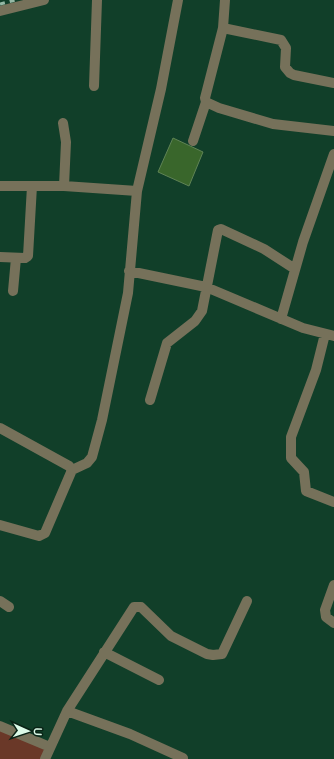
<svg xmlns="http://www.w3.org/2000/svg" width="334" height="759" viewBox="0 0 334 759" font-family="'Varela Round',sans-serif">
	<rect width="100%" height="100%" fill="#113f29"/>
	<path fill="#6a3828" d="M0,729L54,749L48,759H0Z"/>
	<path fill="#39662b" stroke="#5f8355" d="M173,138L203,152L189,186L158,172Z"/>
	<g fill="none" stroke-linecap="round" stroke-linejoin="round">
		<path stroke="#76715a" stroke-width="10" d="M225,0L223,28L205,98L206,102L219,108L273,124L334,131
			M0,11L44,0
			M223,28L281,40L286,48L285,67L290,73L294,75L334,83
			M94,86L97,0
			M63,123L66,142L64,186
			M193,141L206,102
			M0,186H64L137,191
			M0,257L25,258L28,256L32,186
			M129,271L206,287L303,328L334,336
			M13,291L16,258
			M281,319L303,242L334,154
			M325,334L316,370L291,437V458L304,472L306,491L334,502
			M150,400L167,343L195,321L202,311L218,230L221,229L264,249L295,269
			M0,428L69,466L72,470
			M72,470L87,463L92,457L102,420L128,293L137,191L161,89L178,0
			M0,525L39,536L45,533L72,470
			M334,585L325,610L326,617L334,623
			M0,601L9,607
			M104,652L159,680
			M67,711L130,734L183,758
			M0,726L50,747
			M45,759L67,711L134,607H141L171,636L207,654L213,655L222,654L247,601"/>
		<path stroke="#95b8a5" stroke-width="3" stroke-dasharray="5 5" stroke-linecap="butt" d="M0,4L16,0"/>
	</g>
	<g transform="translate(28 731) rotate(93)" stroke="#0a2316" stroke-width="3" paint-order="stroke">
	<path d="M0-3L7 15L0 10L-7 15Z" fill="#dcfae8"/>
	<text y="-6" font-size="11" font-weight="bold" text-anchor="middle" fill="#dcfae8">U</text>
	</g>
</svg>
